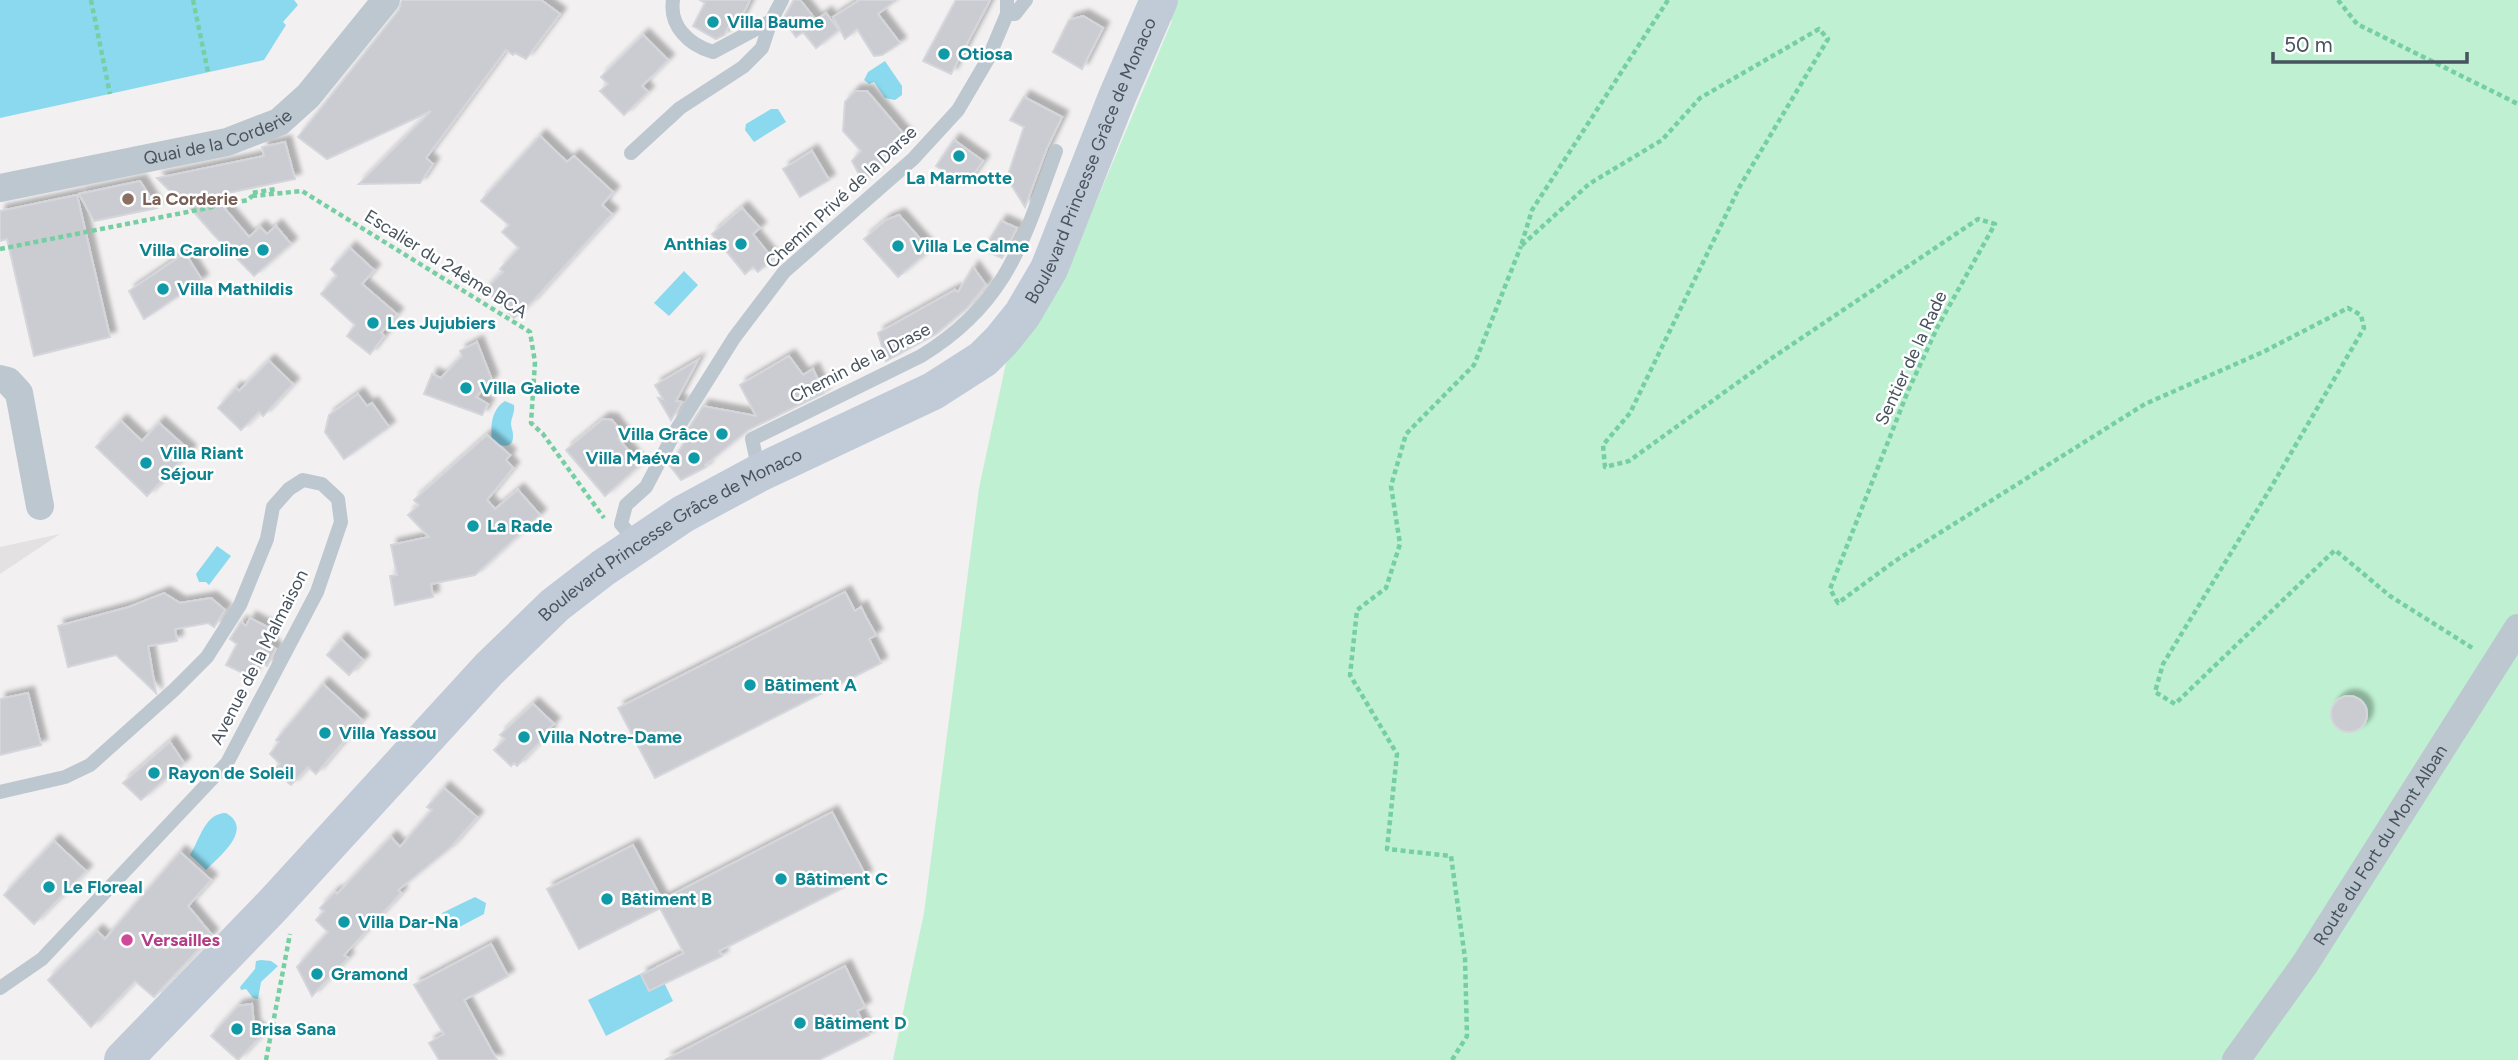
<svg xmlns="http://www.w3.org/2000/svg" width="2518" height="1060" viewBox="0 0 2518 1060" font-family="Figtree,sans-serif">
	<defs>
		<filter id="shadow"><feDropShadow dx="6" dy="-6" stdDeviation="2" flood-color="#0004"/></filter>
	</defs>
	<rect width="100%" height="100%" fill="#f2f0f0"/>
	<path fill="#e3e1e2" d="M60,534L0,574V547Z"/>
	<path fill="#bef0d1" d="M1152,0H2518V1060H893L924,913L979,488L1006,363L1068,269L1172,21Z"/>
	<path fill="#8bd9ee" d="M0,0H294L298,5L283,22L286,25L264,60L0,118Z
		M885,61L902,86V95L895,100L885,98L874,82L869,84L864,80L868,72Z
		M771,109H778L786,122L754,142L745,130L746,124Z
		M684,271L698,285L669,316L654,303Z
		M505,401L514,405C515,412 512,416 511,423C511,428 513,430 513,435C514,450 499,447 492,440C490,425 492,409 505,401Z
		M217,546L231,556L209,585L206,582H199L196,574Z
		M226,813C254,829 220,856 206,870L190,855C200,839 205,813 226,813Z
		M475,897L486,903L484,914L452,931L442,913Z
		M261,960L271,961L278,966L261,982L258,999L253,998L246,989L241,990L240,987L255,969L256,961Z
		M656,966L673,1001L606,1036L588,1000Z"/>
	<path fill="#caccd2" stroke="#d4d6db" stroke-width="2" filter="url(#shadow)" d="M402,0H541L560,14L526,59L515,53L513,55L506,50L426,158L433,164L420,183L359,184L431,111L327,159L298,137L399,10Z
		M700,0H750L738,24L732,20L724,35L716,39L693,26L705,3Z
		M794,0H800L816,20L826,13L839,30L816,48L803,32L796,37L783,19Z
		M860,0H896L878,14L900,43L882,55L874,56L857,29L845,39L833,17Z
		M956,0H990L951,74L923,61Z
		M1083,16L1103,28L1082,69L1053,52L1069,20Z
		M643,35L668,60L642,86L648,92L624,115L600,91L608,84L601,77Z
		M855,91H867L908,139L863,182L852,161L861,151L843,131L845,102Z
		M1024,97L1062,117L1047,148L1025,207L1007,178L1024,127L1010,120Z
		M540,136L567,162L574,156L613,192L602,205L612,214L532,302L514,318L485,290L503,272L500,269L519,248L502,232L509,225L481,201Z
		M954,140L983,161L965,186L936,166Z
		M285,142L295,179L214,196L249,237L260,227L267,234L276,226L291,244L254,276L213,234L185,202L182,203L157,178L264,156L262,147Z
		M812,151L829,180L800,197L783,169Z
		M140,181L157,208L94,221L79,194Z
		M77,195L110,337L34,356L7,239L0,241V211Z
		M742,208L760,228L753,234L773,259L758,272L753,267L745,274L712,234Z
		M899,215L930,250L898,277L864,239L886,220Z
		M1001,221L1017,228L1002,258L983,250Z
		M350,248L374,270L362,284L397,314L381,333L384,336L370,354L347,336L355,325L321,294L337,276L331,269Z
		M185,253L202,280L144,319L129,291Z
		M973,267L986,285L967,308L936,334L886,361L878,333L955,290L958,292Z
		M477,342L492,380L476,397L488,404L482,415L424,394L432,374L441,378L462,356L460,351Z
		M789,356L803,375L813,369L824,393L748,430L705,465L706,467L681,480L670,466L685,441L683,437L703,406L756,416L740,385Z
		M698,360L676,401L682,402L671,420L658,398L663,399L655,385Z
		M269,361L293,384L263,416L259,412L241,430L218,408L236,388L239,391Z
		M358,394L367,406L372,403L389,427L344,459L325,432L329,415Z
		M603,419L612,420L623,434L618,438L640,465L605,496L566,450Z
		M121,421L142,441L159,423L190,451L147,496L96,447Z
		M487,435L510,455L506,460L513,468L487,500L495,509L518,490L540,515L475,575L431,584L433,597L395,605L390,576L397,575L391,545L429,537L408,515L419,505L414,500Z
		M845,592L855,611L861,607L866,617L876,635L869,639L881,663L655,778L618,708Z
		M164,593L180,603L211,598L225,610L214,627L208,623L175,629L177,641L148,646L156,693L116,655L68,667L58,626L129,607Z
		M250,618L275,631L268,643L276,649L267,666L259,660L251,677L226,665L237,644L230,639L241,622L246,626Z
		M341,639L363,660L349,675L327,655Z
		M323,684L362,720L316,774L308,767L291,785L273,770L280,764L270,754L279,742L276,740Z
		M28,693L41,745L0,755V699Z
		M2331 714a18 18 0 1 1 36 0a18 18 0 1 1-36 0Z
		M533,704L554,724L548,729L550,731L517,766L514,763L511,766L494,750L505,739L500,735Z
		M170,742L184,763L141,800L123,783Z
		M444,788L477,817L451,847L398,890L401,893L344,955L348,958L312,996L297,967L328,932L316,920L324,911L320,908L335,892L337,894L391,837L400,847L432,810L427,807Z
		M832,812L866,876L719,951L722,956L649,991L641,975L684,953L660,908L579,949L547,889L633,845L662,900Z
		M54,841L86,871L34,924L4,895Z
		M180,852L211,880L188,906L212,935L154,997L135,981L91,1027L48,980L97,931L105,939Z
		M491,944L508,976L464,1000L497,1060H439L429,1043L444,1034L414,985Z
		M845,966L865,1007L857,1011L869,1035L819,1060H665Z
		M252,1004L254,1026L263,1034L238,1060L211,1036L238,1006Z"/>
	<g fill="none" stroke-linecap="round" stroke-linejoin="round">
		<path stroke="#75cfa3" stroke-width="4.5" stroke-dasharray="5 3.5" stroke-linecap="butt" d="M91,0L110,94
			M193,0L208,72
			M1668,0L1532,210L1521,246L1589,184L1662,140L1700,98L1819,29L1828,39L1740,186L1630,413L1603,445L1605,467L1629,461L1769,360L1978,219L1995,224L1938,326L1908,391L1830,589L1838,603L1895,561L2145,404L2263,352L2348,308L2361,315L2364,328L2270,489L2163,664L2155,692L2175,704L2335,550L2390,596L2474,649
			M2338,0L2357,24L2518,104
			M252,196L302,191L530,332L535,362L531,423L543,434L604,518
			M0,249L248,200L252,196L251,193L276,189
			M266,1060L290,934
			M1452,1060L1467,1036L1465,958L1451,856L1387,849L1397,754L1350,675L1357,610L1386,588L1400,544L1391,486L1406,434L1474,365L1521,246"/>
		<path stroke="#bdc7cf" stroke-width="14" d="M673,0C669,26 689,45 713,52L771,21
			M1007,14H1015L1026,0
			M631,153L680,108L743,67L762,48L771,21L782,0
			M759,471L752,439L921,356C1008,303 1023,241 1056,151
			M637,543L621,524L626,505L646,487L675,432L734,338L784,272L913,159L958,110L988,59L1007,14V0
			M0,792L65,777L90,765L174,690L207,657L240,605L267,539L273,507L289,489L303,480L322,484L338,499L341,522L317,592L227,763L42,959L0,988"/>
		<g stroke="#bdc7cf" stroke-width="28">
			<path id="s1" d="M0,188L227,142L279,122L308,96L386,0"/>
			<path d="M0,379L8,381L19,393L40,506"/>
			<path id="s2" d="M2236,1060L2305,964L2518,628"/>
		</g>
		<path stroke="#c0cbd7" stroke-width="38" id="s3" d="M123,1060L273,905L489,669L555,605L603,568L683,514L759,473L933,391L983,359L1001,341L1022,315L1049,269L1117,97L1159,0"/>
	</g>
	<g fill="#0f9aa8" stroke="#fff" stroke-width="2.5">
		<circle cx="713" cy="22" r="7"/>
		<circle cx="944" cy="54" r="7"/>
		<circle cx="959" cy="156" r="7"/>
		<circle cx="741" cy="244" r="7"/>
		<circle cx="898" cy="246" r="7"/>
		<circle cx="263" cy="250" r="7"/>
		<circle cx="163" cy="289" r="7"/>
		<circle cx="373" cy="323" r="7"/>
		<circle cx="466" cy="388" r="7"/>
		<circle cx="722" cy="434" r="7"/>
		<circle cx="694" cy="458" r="7"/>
		<circle cx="146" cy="463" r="7"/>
		<circle cx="473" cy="526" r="7"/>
		<circle cx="750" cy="685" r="7"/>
		<circle cx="325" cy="733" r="7"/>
		<circle cx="524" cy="737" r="7"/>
		<circle cx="154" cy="773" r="7"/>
		<circle cx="781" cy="879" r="7"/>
		<circle cx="49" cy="887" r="7"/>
		<circle cx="607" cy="899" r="7"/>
		<circle cx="344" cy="922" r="7"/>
		<circle cx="317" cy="974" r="7"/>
		<circle cx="800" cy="1023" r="7"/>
		<circle cx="237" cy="1029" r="7"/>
	</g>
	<circle fill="#8d6e63" stroke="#fff" stroke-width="2.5" cx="128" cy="199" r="7"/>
	<circle fill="#d1479c" stroke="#fff" stroke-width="2.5" cx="127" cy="940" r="7"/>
	<g text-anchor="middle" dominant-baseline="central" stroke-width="5" stroke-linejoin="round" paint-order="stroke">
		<g font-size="18" font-weight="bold" fill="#0d838f" stroke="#fff" text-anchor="start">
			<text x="727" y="22">Villa Baume</text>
			<text x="958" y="54">Otiosa</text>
			<text x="959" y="178" text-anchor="middle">La Marmotte</text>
			<text x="727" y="244" text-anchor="end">Anthias</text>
			<text x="912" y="246">Villa Le Calme</text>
			<text x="249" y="250" text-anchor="end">Villa Caroline</text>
			<text x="177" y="289">Villa Mathildis</text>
			<text x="387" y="323">Les Jujubiers</text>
			<text x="480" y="388">Villa Galiote</text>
			<text x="708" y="434" text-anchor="end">Villa Grâce</text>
			<text x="160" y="453">Villa Riant<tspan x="160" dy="21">Séjour</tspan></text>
			<text x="680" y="458" text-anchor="end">Villa Maéva</text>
			<text x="487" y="526">La Rade</text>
			<text x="764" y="685">Bâtiment A</text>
			<text x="339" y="733">Villa Yassou</text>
			<text x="538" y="737">Villa Notre-Dame</text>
			<text x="168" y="773">Rayon de Soleil</text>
			<text x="795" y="879">Bâtiment C</text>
			<text x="63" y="887">Le Floreal</text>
			<text x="621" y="899">Bâtiment B</text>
			<text x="358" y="922">Villa Dar-Na</text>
			<text x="331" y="974">Gramond</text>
			<text x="814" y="1023">Bâtiment D</text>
			<text x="251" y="1029">Brisa Sana</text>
		</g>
		<g font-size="18" fill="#47535e" stroke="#fff">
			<text stroke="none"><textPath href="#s1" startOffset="224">Quai de la Corderie</textPath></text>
			<text stroke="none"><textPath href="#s3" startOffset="1351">Boulevard Princesse Grâce de Monaco</textPath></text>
			<text transform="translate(841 197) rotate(-43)">Chemin Privé de la Darse</text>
			<text transform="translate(446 264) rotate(32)">Escalier du 24ème BCA</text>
			<text transform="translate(1911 358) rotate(-65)">Sentier de la Rade</text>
			<text transform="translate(860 363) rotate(-27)">Chemin de la Drase</text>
			<text stroke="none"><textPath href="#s3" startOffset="763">Boulevard Princesse Grâce de Monaco</textPath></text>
			<text transform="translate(259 657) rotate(-63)">Avenue de la Malmaison</text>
			<text stroke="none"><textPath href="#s2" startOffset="259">Route du Fort du Mont Alban</textPath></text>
		</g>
		<g font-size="18" font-weight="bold" fill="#785e54" stroke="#fff" text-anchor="start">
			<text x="142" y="199">La Corderie</text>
		</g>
		<g font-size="18" font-weight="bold" fill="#b23c85" stroke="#fff" text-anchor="start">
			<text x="141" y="940">Versailles</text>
		</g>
	</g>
	<path d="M2273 52v10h194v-10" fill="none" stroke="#47535e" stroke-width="3.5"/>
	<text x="2284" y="52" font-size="21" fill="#47535e" stroke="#ffffff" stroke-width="5" paint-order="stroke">50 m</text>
</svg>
